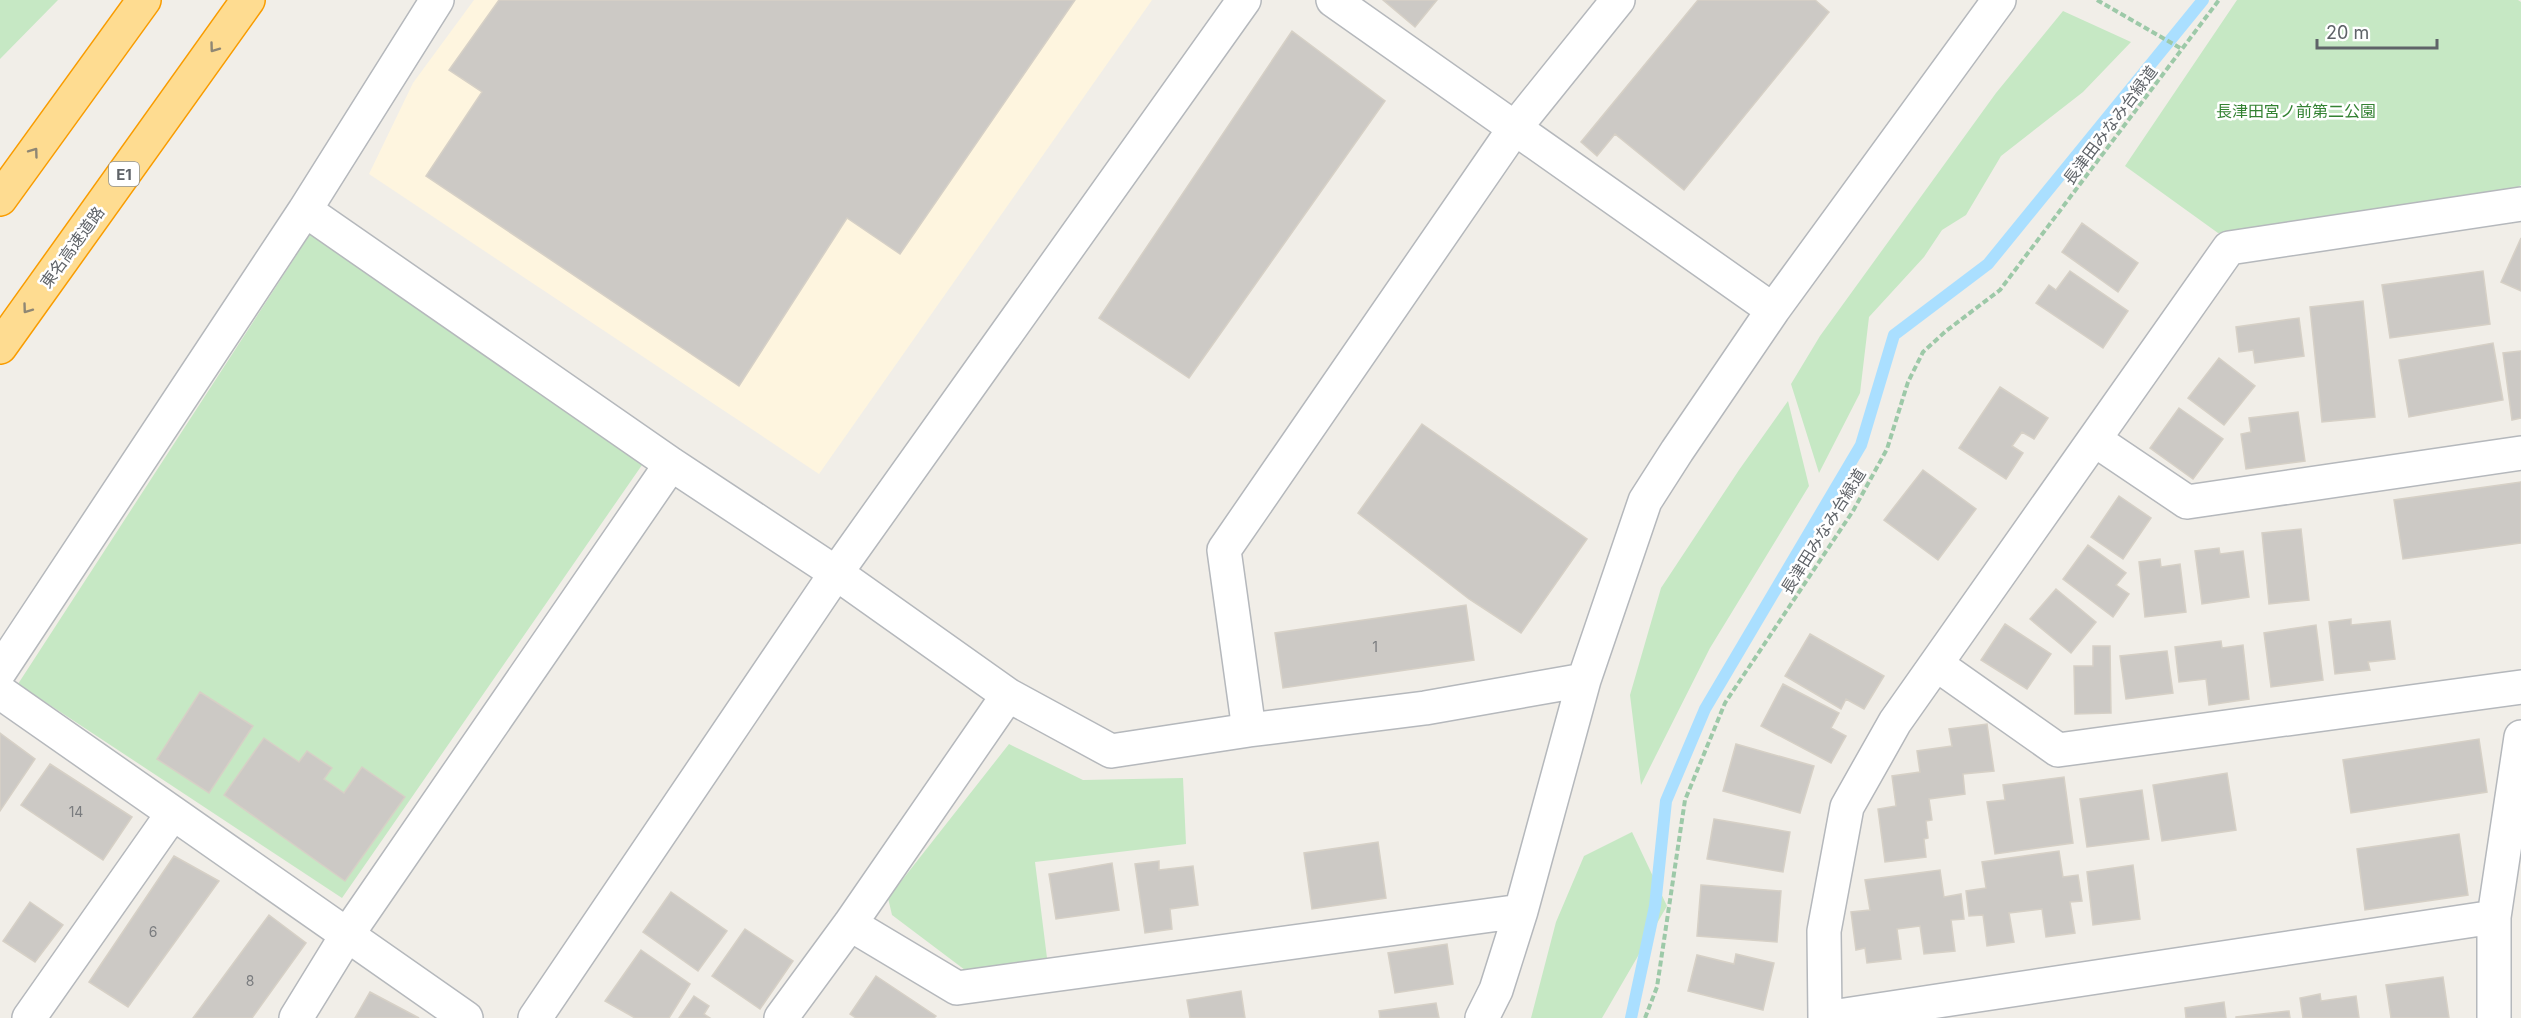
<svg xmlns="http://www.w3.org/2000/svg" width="2521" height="1018" viewBox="0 0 2521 1018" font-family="Inter,'Noto Sans JP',sans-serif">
	<rect width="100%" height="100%" fill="#f1eee8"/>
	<path fill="#fef5df" d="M474,0H1152L819,474L369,174L413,83Z"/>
	<path fill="#c6e8c4" d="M0,0H58L0,59Z
		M2237,0H2518L2521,2V185L2511,193L2218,233L2125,166Z
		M2063,11L2131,42L2083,92L2001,156L1966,215L1942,230L1924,257L1869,317L1860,393L1819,473L1791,384L1820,336L1996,93Z
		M316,225L642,465L342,898L18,684Z
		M1788,401L1809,486L1710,648L1641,785L1630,695L1661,588L1739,470Z
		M1009,744L1083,780L1183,778L1186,844L1035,862L1047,958L965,970L892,915L888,898Z
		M1632,832L1667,906L1602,1018H1531L1556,922L1584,856Z"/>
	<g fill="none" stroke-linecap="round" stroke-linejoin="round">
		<path stroke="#aadfff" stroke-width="12" d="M1631,1018L1655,906L1666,801L1705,709L1861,445L1894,335L1988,264L2203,0"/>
	</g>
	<path fill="#ccc9c5" stroke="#d6d0c6" stroke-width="1.5" d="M499,0H1075L900,254L847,218L739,386L426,176L482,92L449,70Z
		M1383,0H1437L1415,27Z
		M1698,0H1815L1829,12L1684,190L1615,134L1597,156L1581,142Z
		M1292,31L1385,101L1189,378L1099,318Z
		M2082,223L2138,263L2118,292L2062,252Z
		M2521,238V291L2501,282Z
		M2070,271L2128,311L2103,348L2036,303L2049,285L2056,290Z
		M2483,271L2490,324L2390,338L2382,285Z
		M2363,301L2375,417L2322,422L2310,307Z
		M2299,318L2304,356L2255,363L2253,350L2239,352L2236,327Z
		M2493,343L2503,400L2409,417L2399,360Z
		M2521,351V418L2512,420L2503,353Z
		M2219,358L2255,386L2224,425L2188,398Z
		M2000,387L2048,418L2034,439L2022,432L2012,446L2023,453L2006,479L1959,448Z
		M2179,408L2223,439L2193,479L2150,448Z
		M2298,412L2305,461L2246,469L2241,434L2251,432L2249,418Z
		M1422,424L1587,539L1521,633L1469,599L1358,513Z
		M1923,470L1976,509L1938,560L1884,520Z
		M2521,482V543L2403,559L2394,500Z
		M2119,496L2151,518L2123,559L2091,537Z
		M2301,529L2309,600L2269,604L2262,533Z
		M2088,545L2126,573L2116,585L2129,594L2113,617L2063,579Z
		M2219,548L2220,554L2243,551L2249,597L2202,604L2195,551Z
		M2160,559L2161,567L2180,564L2186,612L2145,617L2139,562Z
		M2056,589L2096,622L2071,653L2030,619Z
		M1466,605L1474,660L1283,688L1275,633Z
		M2351,619V625L2390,621L2395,659L2368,662L2370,670L2335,674L2329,622Z
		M2005,624L2051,654L2027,689L1981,660Z
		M2316,625L2323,680L2271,687L2264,633Z
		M1810,634L1884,676L1864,709L1846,699L1841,709L1785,676Z
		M2221,641L2222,648L2243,645L2249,699L2209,705L2206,679L2179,682L2175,647Z
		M2093,646H2110L2111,713L2075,714L2074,666H2093Z
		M2167,651L2173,693L2126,699L2120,656Z
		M1783,684L1839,713L1831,728L1846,736L1831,763L1761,726Z
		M200,692L253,726L209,793L157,759Z
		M1987,724L1994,771L1963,774L1965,794L1929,799L1932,820L1926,821L1928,838L1924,839L1926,857L1885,862L1878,809L1896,806L1892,776L1920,772L1917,751L1952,746L1949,729Z
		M0,733L35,759L0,811Z
		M264,738L299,762L307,751L332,768L324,779L344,793L362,767L405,797L345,881L224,795Z
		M2479,739L2487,792L2351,813L2343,760Z
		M1736,744L1814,766L1800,813L1723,791Z
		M50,764L132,817L103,860L21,805Z
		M2227,773L2236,830L2162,841L2153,785Z
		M2064,777L2073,843L1995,854L1987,802L2005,800L2003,785Z
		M2142,790L2149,839L2087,847L2080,799Z
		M1714,819L1790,832L1783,872L1707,859Z
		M2459,834L2468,895L2365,910L2357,849Z
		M1378,842L1386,898L1312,909L1304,853Z
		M2059,851L2063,877L2078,875L2082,901L2070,902L2075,933L2046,937L2042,909L2009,913L2014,942L1987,946L1983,915L1969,916L1966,891L1986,888L1982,862Z
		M174,856L219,881L128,1007L89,982Z
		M1159,861V870L1193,866L1198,905L1170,909L1172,929L1145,933L1135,864Z
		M1112,863L1119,910L1056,919L1049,874Z
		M2133,865L2140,919L2093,925L2087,872Z
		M1940,870L1944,897L1961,894L1964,919L1951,920L1955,951L1924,954L1920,926L1897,929L1901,959L1867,963L1865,948L1856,950L1851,912L1870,910L1865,880Z
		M1701,885L1781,891L1777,942L1697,936Z
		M671,892L727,931L698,971L643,932Z
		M30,902L63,925L35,962L3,941Z
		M269,915L306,943L252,1018H193Z
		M745,929L793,961L760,1009L712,976Z
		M1447,944L1453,984L1395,993L1388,953Z
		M641,950L690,984L669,1018H635L605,1001Z
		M1736,954L1774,963L1763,1010L1688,991L1697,955L1734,964Z
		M876,976L936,1016L934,1018H856L850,1014Z
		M2443,977L2449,1018H2391L2386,985Z
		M1241,991L1245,1018H1190L1187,1000Z
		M370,992L419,1018H355Z
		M2320,994L2321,1001L2356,996L2359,1018H2303L2300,998Z
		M694,996L709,1006L704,1014L710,1018H679Z
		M2224,1002L2226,1018H2186L2185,1008Z
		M1436,1003L1439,1018H1380L1379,1011Z
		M2289,1011L2290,1018H2236V1017Z"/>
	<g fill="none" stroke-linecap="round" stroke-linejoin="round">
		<defs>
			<path id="minor" d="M1333,0L1773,310
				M305,210L671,464L836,573L1008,695L1111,751L1249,730L1425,708L1584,680L1645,501L1677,451L1773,310L1999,0
				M2095,440L2187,502L2521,453
				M1936,664L2058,750L2521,687
				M0,671L305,210L437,0
				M0,692L466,1018
				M1249,730L1224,550L1514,129L1618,0
				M850,924L957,988L1521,911
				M29,1018L173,813
				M296,1018L347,935L671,464
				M535,1018L836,573L1244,0
				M781,1018L850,924L1008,695
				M1482,1018L1496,990L1521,911L1584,680
				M1825,1018L1824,931L1847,807L1895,722L2229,248L2521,204
				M1825,1018L2494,917
				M2494,1018V917L2521,737"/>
			<path id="highway" d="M0,199L144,0
				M0,347L248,0"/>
		</defs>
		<use href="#minor" stroke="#b5b8bc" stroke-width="36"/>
		<use href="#highway" stroke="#f99c00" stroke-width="36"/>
		<path stroke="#9dc9a8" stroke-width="4" stroke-dasharray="6 3" stroke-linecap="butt" d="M2097,0L2182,49
			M1645,1018L1657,987L1685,800L1725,703L1853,511L1887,449L1908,382L1923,352L1946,331L2000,290L2219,0"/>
		<use href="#minor" stroke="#fff" stroke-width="33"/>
		<use href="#highway" stroke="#fedc91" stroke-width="33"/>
	</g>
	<defs><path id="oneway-chevron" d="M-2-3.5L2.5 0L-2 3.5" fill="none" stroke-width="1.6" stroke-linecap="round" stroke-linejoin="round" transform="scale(1.5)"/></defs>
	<g stroke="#8f8774">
		<use href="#oneway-chevron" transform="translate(214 48) rotate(126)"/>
		<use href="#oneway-chevron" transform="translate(34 152) rotate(-54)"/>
		<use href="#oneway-chevron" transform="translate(27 309) rotate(126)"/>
	</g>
	<g text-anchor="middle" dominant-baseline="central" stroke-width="5" stroke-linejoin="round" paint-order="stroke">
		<g font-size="14" fill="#7a7c7f">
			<text x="1375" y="646">1</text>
			<text x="76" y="811">14</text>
			<text x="153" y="931">6</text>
			<text x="250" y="980">8</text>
		</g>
		<rect fill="#fff" stroke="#8f9295" stroke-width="1.5" x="109" y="162" width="30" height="24" rx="4.5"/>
		<g font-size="15" font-weight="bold" fill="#5f6368">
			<text x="124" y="174">E1</text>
		</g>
		<g font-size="16" fill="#348233" stroke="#fff">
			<text x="2296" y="111">長津田宮ノ前第二公園</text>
		</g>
		<g font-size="16" fill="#5f6368" stroke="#fff">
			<text transform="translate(2110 125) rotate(-53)">長津田みなみ台緑道</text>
			<text transform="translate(72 247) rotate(-54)">東名高速道路</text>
			<text transform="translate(1823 531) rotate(-58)">長津田みなみ台緑道</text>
		</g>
	</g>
	<path d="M2317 39v9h120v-9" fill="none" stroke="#5f6368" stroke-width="3"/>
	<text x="2326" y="39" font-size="18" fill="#5f6368" stroke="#ffffff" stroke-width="4.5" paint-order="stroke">20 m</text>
</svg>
